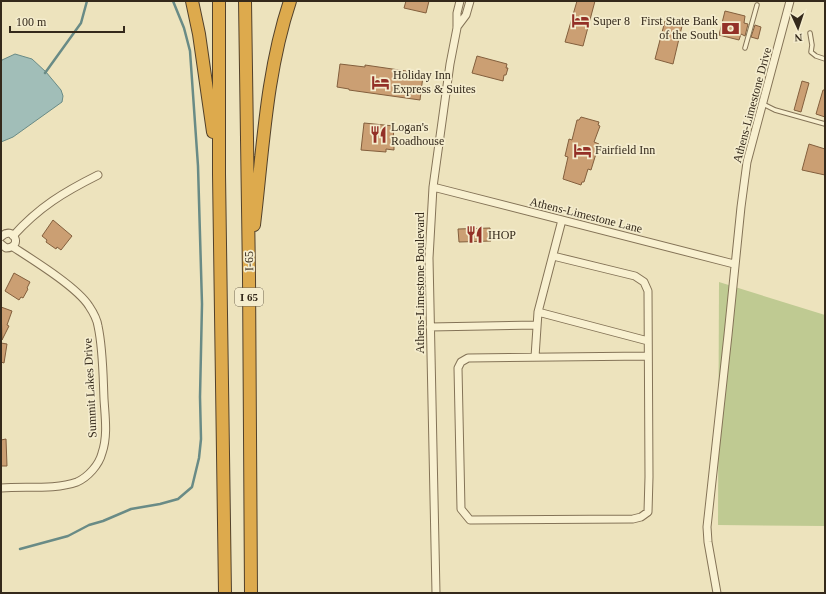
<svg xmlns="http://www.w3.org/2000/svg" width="826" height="594" viewBox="0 0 826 594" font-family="'Times New Roman',serif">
	<rect width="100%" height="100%" fill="#ede3bd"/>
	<path fill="#bfca92" d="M719,282L825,315V526L718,525Z"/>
	<path fill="#a1beb8" stroke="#698b86" d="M15,54L32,59L46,72L61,90L63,96L62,102L13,137L1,142V62L2,60Z"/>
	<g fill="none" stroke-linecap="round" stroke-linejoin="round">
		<path stroke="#698b86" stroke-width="2.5" d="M45,73L81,23L87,1
			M20,549L68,536L89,525L103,521L131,509L160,504L178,499L192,487L199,458L201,439L200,397L202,304L198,166L190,51L184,28L173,1"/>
	</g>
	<path fill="#cb9f73" stroke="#835f3d" d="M406,1H429L426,13L404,8Z
		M577,1H595L583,46L565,42Z
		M725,11L745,16L744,23L748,24L745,36L741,34L739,40L719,35Z
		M665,21L682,26L673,64L655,59Z
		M755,25L761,27L758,39L751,37Z
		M477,56L507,64L506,68H508L506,75H504L503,81L472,73Z
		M340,64L365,67V65L406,71V73L423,76L420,100L349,90V89L337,87Z
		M802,81L809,83L801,112L794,110Z
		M823,90H825V117L816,114Z
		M581,117L599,122L598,125L600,126L594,142L599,144L591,170L588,169L584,182H582L581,185L563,179L568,157L565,156L569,139L572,140L577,120H579Z
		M364,123L394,126L393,141H394V150L386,149V152L361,150Z
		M809,144L825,149V175L802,170Z
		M53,220L72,236L61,250L57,247L56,249L46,242L47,240L42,236Z
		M490,228L491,241L459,242L458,229Z
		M14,273L30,282L27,288L28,289L23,298L21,297L19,300L5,291Z
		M1,307L12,311L7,325L9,326L2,340Z
		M1,343L7,344L4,363L1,362Z
		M6,439L7,466H1V440Z"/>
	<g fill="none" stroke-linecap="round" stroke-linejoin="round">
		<defs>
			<path id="service" d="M810,33L812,45L811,52L816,56L825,59
				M745,48L757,5
				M763,104L775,110L825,124"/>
			<path id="minor" d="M457,27L466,15L470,1
				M433,187L734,264
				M13,236C39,207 64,192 98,175
				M1,237C13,224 24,248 6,248L1,244
				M553,256L635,276L644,282L648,291L649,477L648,512L641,517L633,519L470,520L461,509L458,368L461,362L468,358L648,356
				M538,312L648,341
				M430,327L536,325
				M535,357L538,312L562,220
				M1,488C24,486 55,490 77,482C88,477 99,465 102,453C108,436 105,416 104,399C103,375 103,349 98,326C97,319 93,312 89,306C77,287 33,260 13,247
				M436,593L429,258L433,187L450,64L457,28V13L460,1
				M717,593L708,542L707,527L728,335L741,207L747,162L790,1"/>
			<path id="motorway" d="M192,1L199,34L213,132
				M219,1V174L225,593
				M245,1L249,276L251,593
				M254,225C263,150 266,73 290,1"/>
		</defs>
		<use href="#service" stroke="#847357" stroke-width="5.5"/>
		<use href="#minor" stroke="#847357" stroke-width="9"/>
		<use href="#motorway" stroke="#52412b" stroke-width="14"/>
		<use href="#service" stroke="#f8f0d0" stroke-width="3.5"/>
		<use href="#minor" stroke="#f8f0d0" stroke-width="7"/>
		<use href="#motorway" stroke="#ddaa4d" stroke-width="12"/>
	</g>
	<defs>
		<symbol id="hotel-bare" viewBox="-9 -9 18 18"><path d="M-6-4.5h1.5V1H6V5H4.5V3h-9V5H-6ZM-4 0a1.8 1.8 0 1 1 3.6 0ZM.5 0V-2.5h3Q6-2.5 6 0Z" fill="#933027" stroke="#f4eccd" stroke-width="2.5" paint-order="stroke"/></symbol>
		<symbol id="bank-bare" viewBox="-9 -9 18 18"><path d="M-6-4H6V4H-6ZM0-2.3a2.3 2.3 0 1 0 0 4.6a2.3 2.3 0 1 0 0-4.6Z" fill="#933027" stroke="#f4eccd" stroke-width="2.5" paint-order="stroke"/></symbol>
		<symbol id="restaurant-bare" viewBox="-9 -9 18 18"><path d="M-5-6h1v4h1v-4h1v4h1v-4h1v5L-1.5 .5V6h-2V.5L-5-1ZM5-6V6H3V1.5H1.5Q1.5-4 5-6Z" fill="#933027" stroke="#f4eccd" stroke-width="2.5" paint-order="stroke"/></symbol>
	</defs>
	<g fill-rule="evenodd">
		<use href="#hotel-bare" x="568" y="8" width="25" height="25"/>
		<use href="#bank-bare" x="718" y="16" width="25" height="25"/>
		<use href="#hotel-bare" x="368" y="70" width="25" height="25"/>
		<use href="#restaurant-bare" x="366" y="122" width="25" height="25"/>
		<use href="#hotel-bare" x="570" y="138" width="25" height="25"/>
		<use href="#restaurant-bare" x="462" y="222" width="25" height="25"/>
	</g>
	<g text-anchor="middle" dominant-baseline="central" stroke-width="3.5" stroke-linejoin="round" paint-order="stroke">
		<rect fill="#f4eccd" stroke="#6e6450" stroke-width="1" x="235" y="288" width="28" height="18" rx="3"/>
		<g font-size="11" font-weight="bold" fill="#34291b">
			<text x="249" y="297">I 65</text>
		</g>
		<g font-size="12" fill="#34291b" stroke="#f4eccd" text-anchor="start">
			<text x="593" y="21">Super 8</text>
			<text x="718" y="21" text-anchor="end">First State Bank<tspan x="718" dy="14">of the South</tspan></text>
			<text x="393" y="75">Holiday Inn<tspan x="393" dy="14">Express &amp; Suites</tspan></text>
			<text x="391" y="127">Logan's<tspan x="391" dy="14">Roadhouse</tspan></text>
			<text x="595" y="150">Fairfield Inn</text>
			<text x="488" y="235">IHOP</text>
		</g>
		<g font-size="12" fill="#34291b" stroke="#f4eccd">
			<text transform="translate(752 105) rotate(-75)">Athens-Limestone Drive</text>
			<text transform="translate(586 215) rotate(14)">Athens-Limestone Lane</text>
			<text transform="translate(249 261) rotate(-91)">I-65</text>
			<text transform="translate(420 283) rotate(-90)">Athens-Limestone Boulevard</text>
			<text transform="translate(90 388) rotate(-93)">Summit Lakes Drive</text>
		</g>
	</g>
	<rect width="826" height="594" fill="none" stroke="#34291b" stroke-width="4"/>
	<g transform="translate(798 28) rotate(177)" stroke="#f4eccd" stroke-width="3" paint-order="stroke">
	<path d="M0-3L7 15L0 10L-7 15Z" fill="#34291b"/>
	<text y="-6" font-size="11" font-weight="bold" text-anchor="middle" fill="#34291b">N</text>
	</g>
	<path d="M10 26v6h114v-6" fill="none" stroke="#34291b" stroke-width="2"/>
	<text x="16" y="26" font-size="12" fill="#34291b" stroke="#f4eccd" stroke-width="3" paint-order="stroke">100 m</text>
</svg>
